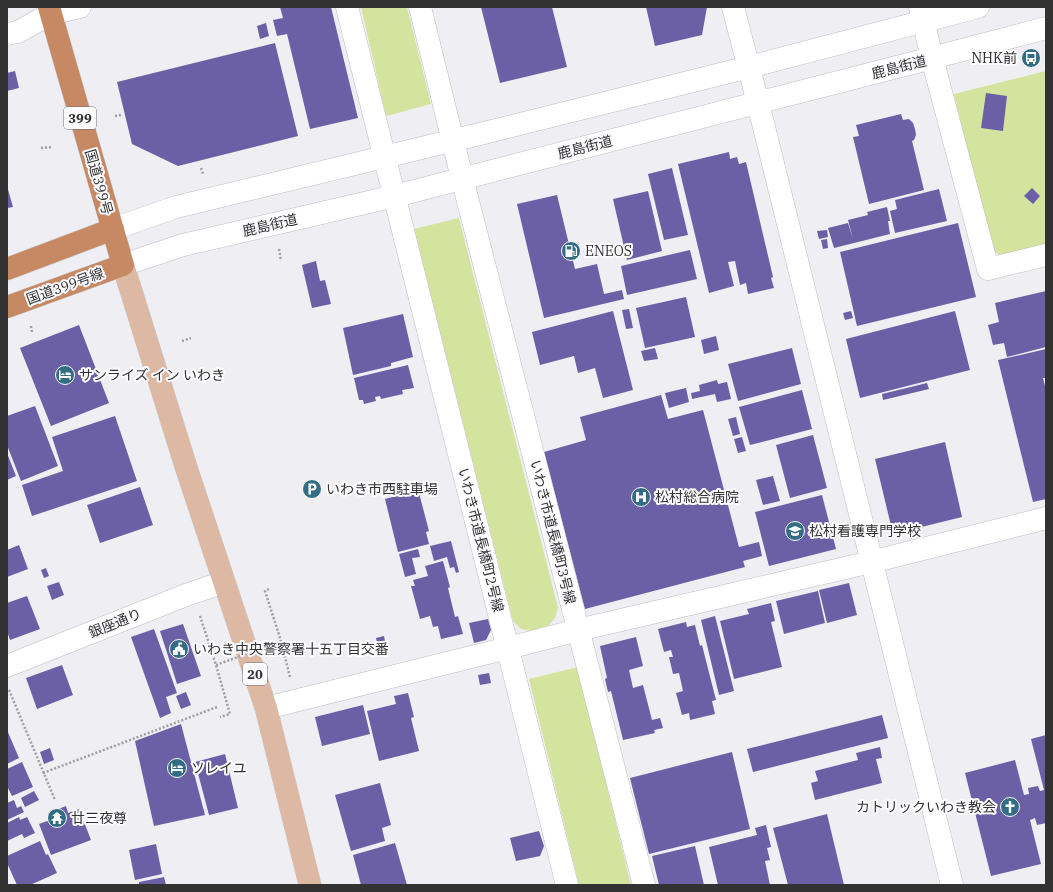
<svg xmlns="http://www.w3.org/2000/svg" width="1053" height="892" viewBox="0 0 1053 892" font-family="'IBM Plex Serif','Noto Sans JP',serif">
	<rect width="100%" height="100%" fill="#efeef2"/>
	<path fill="#d4e49e" d="M361,7H407L431,104L386,116Z
		M1046,71V245L1002,256L992,250L954,94Z
		M459,218L558,608L555,618L549,625L531,631L521,629L513,621L414,229Z
		M578,667L631,885H579L529,679Z"/>
	<path fill="#6b5fa6" d="M280,7H331L358,118L310,129L287,34L277,36L273,20L283,18Z
		M481,7H552L567,67L500,83Z
		M646,7H707L702,35L655,46Z
		M266,23L269,36L260,39L257,26Z
		M275,43L298,136L178,166L132,144L117,82Z
		M15,71L19,88L7,91V73Z
		M986,93L1007,96L1003,131L981,128Z
		M901,114L903,120L909,119L913,123L915,129L916,135L914,140L912,141L924,190L869,204L853,137L859,136L856,125Z
		M729,152L730,159L737,157L739,164L746,162L773,277L771,278L774,288L748,294L746,283L740,285L735,261L728,262L734,286L709,293L678,164Z
		M672,168L688,235L664,240L648,174Z
		M7,186L13,207L7,208Z
		M1032,188L1040,196L1033,204L1024,196Z
		M939,189L947,221L895,233L890,211L897,209L895,200Z
		M648,191L662,251L627,260L613,199Z
		M557,195L575,269L597,264L604,294L622,290L624,299L544,318L517,204Z
		M887,207L890,221H888L890,234L834,248L828,228L848,223L853,239L848,220L868,215L867,212Z
		M958,223L976,297L857,326L840,252Z
		M827,230L828,237L819,239L817,231Z
		M827,239L828,248L823,249L821,240Z
		M690,250L697,279L627,295L621,266Z
		M316,261L320,281L325,280L331,304L312,308L302,265Z
		M1046,291V347L1007,357L1004,343L993,345L988,325L999,322L995,303Z
		M686,297L695,337L645,348L636,308Z
		M629,309L633,328L626,329L622,310Z
		M613,311L633,390L603,398L595,368L578,373L574,356L540,365L532,332Z
		M851,311L853,318L845,320L843,313Z
		M955,311L970,370L860,398L846,339Z
		M403,314L413,357L391,363V366L353,375L343,328Z
		M79,325L109,403L51,426L20,348Z
		M716,336L719,350L704,354L701,340Z
		M655,348L658,359L644,361L641,351Z
		M792,348L801,384L738,401L728,364Z
		M1046,349V378H1043L1046,390V499L1033,502L998,360Z
		M408,365L414,388L402,390L403,394L381,399L380,396L375,397L376,401L364,404L363,400H359L354,378Z
		M717,380L718,384L727,382L731,399L717,402L715,394L692,399L691,393L700,391L699,385Z
		M927,383L929,389L883,400L882,394Z
		M686,388L689,402L669,408L665,393Z
		M802,390L812,429L750,445L739,407Z
		M661,395L668,419L703,410L739,547L759,542L762,556L743,561L745,567L585,609L544,452L586,440L580,417Z
		M35,406L58,466L21,481L7,445V416Z
		M115,416L137,481L32,516L22,485L63,471L52,437Z
		M736,417L740,434L733,436L728,419Z
		M813,435L827,488L790,498L776,445Z
		M742,437L746,451L738,453L734,439Z
		M945,442L962,517L893,534L875,459Z
		M7,453L16,476L7,480Z
		M773,476L780,501L763,505L756,480Z
		M140,487L153,525L100,543L87,505Z
		M419,493L429,531L426,532L429,544L398,552L385,499L404,494L405,497Z
		M822,495L836,549L769,566L755,512Z
		M451,541L459,572L456,573L454,567L450,568L447,557L434,561L430,546Z
		M19,545L28,569L7,577V550Z
		M418,549L420,557L412,558L416,574L405,577L399,554Z
		M443,561L450,587L448,588L455,617L458,616L463,634L441,639L438,626L433,627L430,616L420,619L411,586H415L413,580L428,576L425,566Z
		M46,568L49,576L44,578L41,570Z
		M59,582L64,595L52,600L47,586Z
		M849,583L857,615L827,623L819,590Z
		M818,591L825,623L784,634L776,601Z
		M27,596L40,629L10,640L7,631V603Z
		M771,603L775,621L771,622L782,667L734,679L720,621L749,614L747,609Z
		M715,616L734,691L719,695L701,620Z
		M488,619L491,630L486,640L474,643L469,623Z
		M686,622L687,627L695,625L700,646L702,645L716,700L712,701L715,714L690,720L689,713L682,715L676,693L683,691L679,673L673,674L669,657H673L671,650L664,652L658,629Z
		M183,624L201,676L177,684L160,631Z
		M154,629L177,693L166,697L171,713L160,718L131,637Z
		M384,636L386,646L378,647L376,638Z
		M636,637L643,666L629,670L633,688L643,685L652,720L660,718L663,728L654,730L655,733L623,740L611,691L608,692L605,679L607,678L600,646Z
		M62,665L73,695L37,709L26,678Z
		M489,673L491,683L480,685L478,675Z
		M186,692L191,705L181,709L176,696Z
		M408,693L414,717L411,718L419,751L379,761L367,711L396,704L394,696Z
		M363,705L370,734L322,746L315,717Z
		M882,715L888,738L753,772L747,749Z
		M181,724L205,815L154,826L135,741Z
		M7,730L19,758L7,764Z
		M1046,735V823L1037,825L1035,818L1030,820L1041,864L991,876L965,773L1015,760L1024,795L1029,794L1028,788L1038,786L1040,791L1044,790L1031,739Z
		M880,747L882,758L876,759L882,783L815,800L811,783L818,781L815,771L858,760L856,753Z
		M50,748L54,760L44,764L40,752Z
		M732,752L750,829L649,854L630,778Z
		M225,754L238,808L209,815L195,762Z
		M22,762L33,787L12,796L7,786V769Z
		M380,783L391,825L382,828L385,841L351,851L335,795Z
		M34,791L39,800L25,807L21,798Z
		M14,800L17,808L21,806L24,812L7,820V803Z
		M66,806L68,813L79,809L91,840L51,855L39,824L50,820L48,813Z
		M827,814L844,885H788L773,828Z
		M19,817L20,820L27,817L35,833L24,838L22,834L7,841V823Z
		M766,825L771,847L767,848L770,860L765,861L770,885H718L709,847L757,835L755,828Z
		M539,831L544,846L540,856L516,861L510,838Z
		M40,841L46,855L48,854L57,873L30,885H17L7,863V856Z
		M395,843L407,885H361L353,855Z
		M156,844L162,874L135,880L129,850Z
		M695,846L704,885H659L652,856Z
		M164,877L166,885H139V882Z"/>
	<g fill="none" stroke-linecap="round" stroke-linejoin="round">
		<defs>
			<path id="minor" d="M347,7L567,885
				M420,7L462,178L644,885
				M733,7L758,103L952,885
				M920,7L932,58L988,269L1046,255
				M7,34L18,32L50,14L80,7
				M113,229L176,207L484,133L749,67L978,7
				M123,265L183,245L395,196L932,58L1046,28
				M7,666L186,595L224,582
				M266,708L508,648L578,630L871,562L1046,518"/>
			<path id="major" d="M123,265L186,467L266,708L310,885"/>
			<path id="highway" d="M7,269L113,229
				M7,307L123,265L49,7"/>
		</defs>
		<use href="#minor" stroke="#bebec2" stroke-width="23"/>
		<use href="#major" stroke="#cacaca" stroke-width="23"/>
		<use href="#highway" stroke="#cacaca" stroke-width="23"/>
		<path stroke="#9e9da0" stroke-width="2.5" stroke-dasharray="2 2" stroke-linecap="butt" d="M115,116L121,115
			M41,148L53,147
			M201,168L203,174
			M279,249L281,261
			M31,326L32,332
			M182,341L191,338
			M110,373L117,371
			M269,589L265,591L281,641L290,677
			M200,616L216,665L230,714L220,717
			M9,690L55,800
			M43,773L217,707"/>
		<use href="#minor" stroke="#fff" stroke-width="22"/>
		<use href="#major" stroke="#ddb8a2" stroke-width="22"/>
		<use href="#highway" stroke="#c68964" stroke-width="22"/>
		<path stroke="#9e9da0" stroke-width="2.5" stroke-dasharray="2 2" stroke-linecap="butt" d="M216,665L281,641"/>
	</g>
	<defs>
		<symbol id="bus-disc" viewBox="-11 -11 22 22"><circle r="9.5" fill="#326d85" stroke="#fcfcff"/><path d="M-5-6H5V4H4V6H2V4H-2V6H-4V4H-5ZM-3.5-4V0h7V-4ZM-3.5 1.2v1.5H-2V1.2ZM2 1.2v1.5H3.5V1.2Z" fill="#fff"/></symbol>
		<symbol id="fuel-disc" viewBox="-11 -11 22 22"><circle r="9.5" fill="#326d85" stroke="#fcfcff"/><path d="M-5.5-6h7V0h2V4h1.3V-2.5L3-4.5l.8-.8L6-3V5H2.5V1h-1V6h-7ZM-4.2-4.7v3.2H.2V-4.7Z" fill="#fff"/></symbol>
		<symbol id="hotel-disc" viewBox="-11 -11 22 22"><circle r="9.5" fill="#326d85" stroke="#fcfcff"/><path d="M-6-4.5h1.5V1H6V5H4.5V3h-9V5H-6ZM-4 0a1.8 1.8 0 1 1 3.6 0ZM.5 0V-2.5h3Q6-2.5 6 0Z" fill="#fff"/></symbol>
		<symbol id="parking-disc" viewBox="-11 -11 22 22"><circle r="9.5" fill="#326d85" stroke="#fcfcff"/><path d="M-3.5-5.5H1a3.5 3.5 0 0 1 0 7H-1V5.5H-3.5ZM-1-3.4V-.6H.8a1.4 1.4 0 0 0 0-2.8Z" fill="#fff"/></symbol>
		<symbol id="hospital-disc" viewBox="-11 -11 22 22"><circle r="9.5" fill="#326d85" stroke="#fcfcff"/><path d="M-5-5h3v3.5h4V-5h3V5h-3V1.5h-4V5h-3Z" fill="#fff"/></symbol>
		<symbol id="school-disc" viewBox="-11 -11 22 22"><circle r="9.5" fill="#326d85" stroke="#fcfcff"/><path d="M0-5L7-2L0 1L-7-2ZM-4 1L0 2.5L4 1V4Q0 6-4 4Z" fill="#fff"/></symbol>
		<symbol id="civic-disc" viewBox="-11 -11 22 22"><circle r="9.5" fill="#326d85" stroke="#fcfcff"/><path d="M-.6-6.5H3V-4.5H.6V-3L4-1V1h2V6H-6V1h2V-1L-.6-3ZM-1.2 2.5V6h2.4V2.5Z" fill="#fff"/></symbol>
		<symbol id="church-disc" viewBox="-11 -11 22 22"><circle r="9.5" fill="#326d85" stroke="#fcfcff"/><path d="M-1.2-6h2.4v3.5h3.3v2.4h-3.3V6h-2.4V-.1h-3.3v-2.4h3.3Z" fill="#fff"/></symbol>
		<symbol id="temple-disc" viewBox="-11 -11 22 22"><circle r="9.5" fill="#326d85" stroke="#fcfcff"/><path d="M0-6L5-2H3V0L6.5 2.5H4V6H1.5V3h-3V6H-4V2.5H-6.5L-3 0V-2H-5Z" fill="#fff"/></symbol>
	</defs>
	<g fill-rule="evenodd">
		<use href="#bus-disc" x="1020" y="47" width="22" height="22"/>
		<use href="#fuel-disc" x="560" y="240" width="22" height="22"/>
		<use href="#hotel-disc" x="54" y="364" width="22" height="22"/>
		<use href="#parking-disc" x="301" y="478" width="22" height="22"/>
		<use href="#hospital-disc" x="630" y="486" width="22" height="22"/>
		<use href="#school-disc" x="784" y="520" width="22" height="22"/>
		<use href="#civic-disc" x="168" y="638" width="22" height="22"/>
		<use href="#hotel-disc" x="166" y="757" width="22" height="22"/>
		<use href="#church-disc" x="999" y="796" width="22" height="22"/>
		<use href="#temple-disc" x="46" y="807" width="22" height="22"/>
	</g>
	<g text-anchor="middle" dominant-baseline="central" stroke-width="4" stroke-linejoin="round" paint-order="stroke">
		<g fill="#fcfcff" stroke="#6f6f70" stroke-width="1">
			<rect x="64" y="107" width="32" height="22" rx="3"/>
			<rect x="243" y="663" width="24" height="22" rx="3"/>
		</g>
		<g font-size="13" font-weight="bold" fill="#323233">
			<text x="80" y="118">399</text>
			<text x="255" y="674">20</text>
		</g>
		<g font-size="14" fill="#323233" stroke="#fcfcff" text-anchor="start">
			<text x="1017" y="58" text-anchor="end">NHK前</text>
			<text x="585" y="251">ENEOS</text>
			<text x="79" y="375">サンライズ イン いわき</text>
			<text x="326" y="489">いわき市西駐車場</text>
			<text x="655" y="497">松村総合病院</text>
			<text x="809" y="531">松村看護専門学校</text>
			<text x="193" y="649">いわき中央警察署十五丁目交番</text>
			<text x="191" y="768">ソレイユ</text>
			<text x="996" y="807" text-anchor="end">カトリックいわき教会</text>
			<text x="71" y="818">廿三夜尊</text>
		</g>
		<g font-size="14" fill="#323233" stroke="#fcfcff">
			<text transform="translate(899 67) rotate(-14)">鹿島街道</text>
			<text transform="translate(585 147) rotate(-14)">鹿島街道</text>
			<text transform="translate(99 182) rotate(74)">国道399号</text>
			<text transform="translate(270 225) rotate(-13)">鹿島街道</text>
			<text transform="translate(65 286) rotate(-20)">国道399号線</text>
			<text transform="translate(553 532) rotate(76)">いわき市道長橋町3号線</text>
			<text transform="translate(481 540) rotate(76)">いわき市道長橋町2号線</text>
			<text transform="translate(115 623) rotate(-22)">銀座通り</text>
		</g>
	</g>
	<rect width="1053" height="892" fill="none" stroke="#323233" stroke-width="16"/>
</svg>
